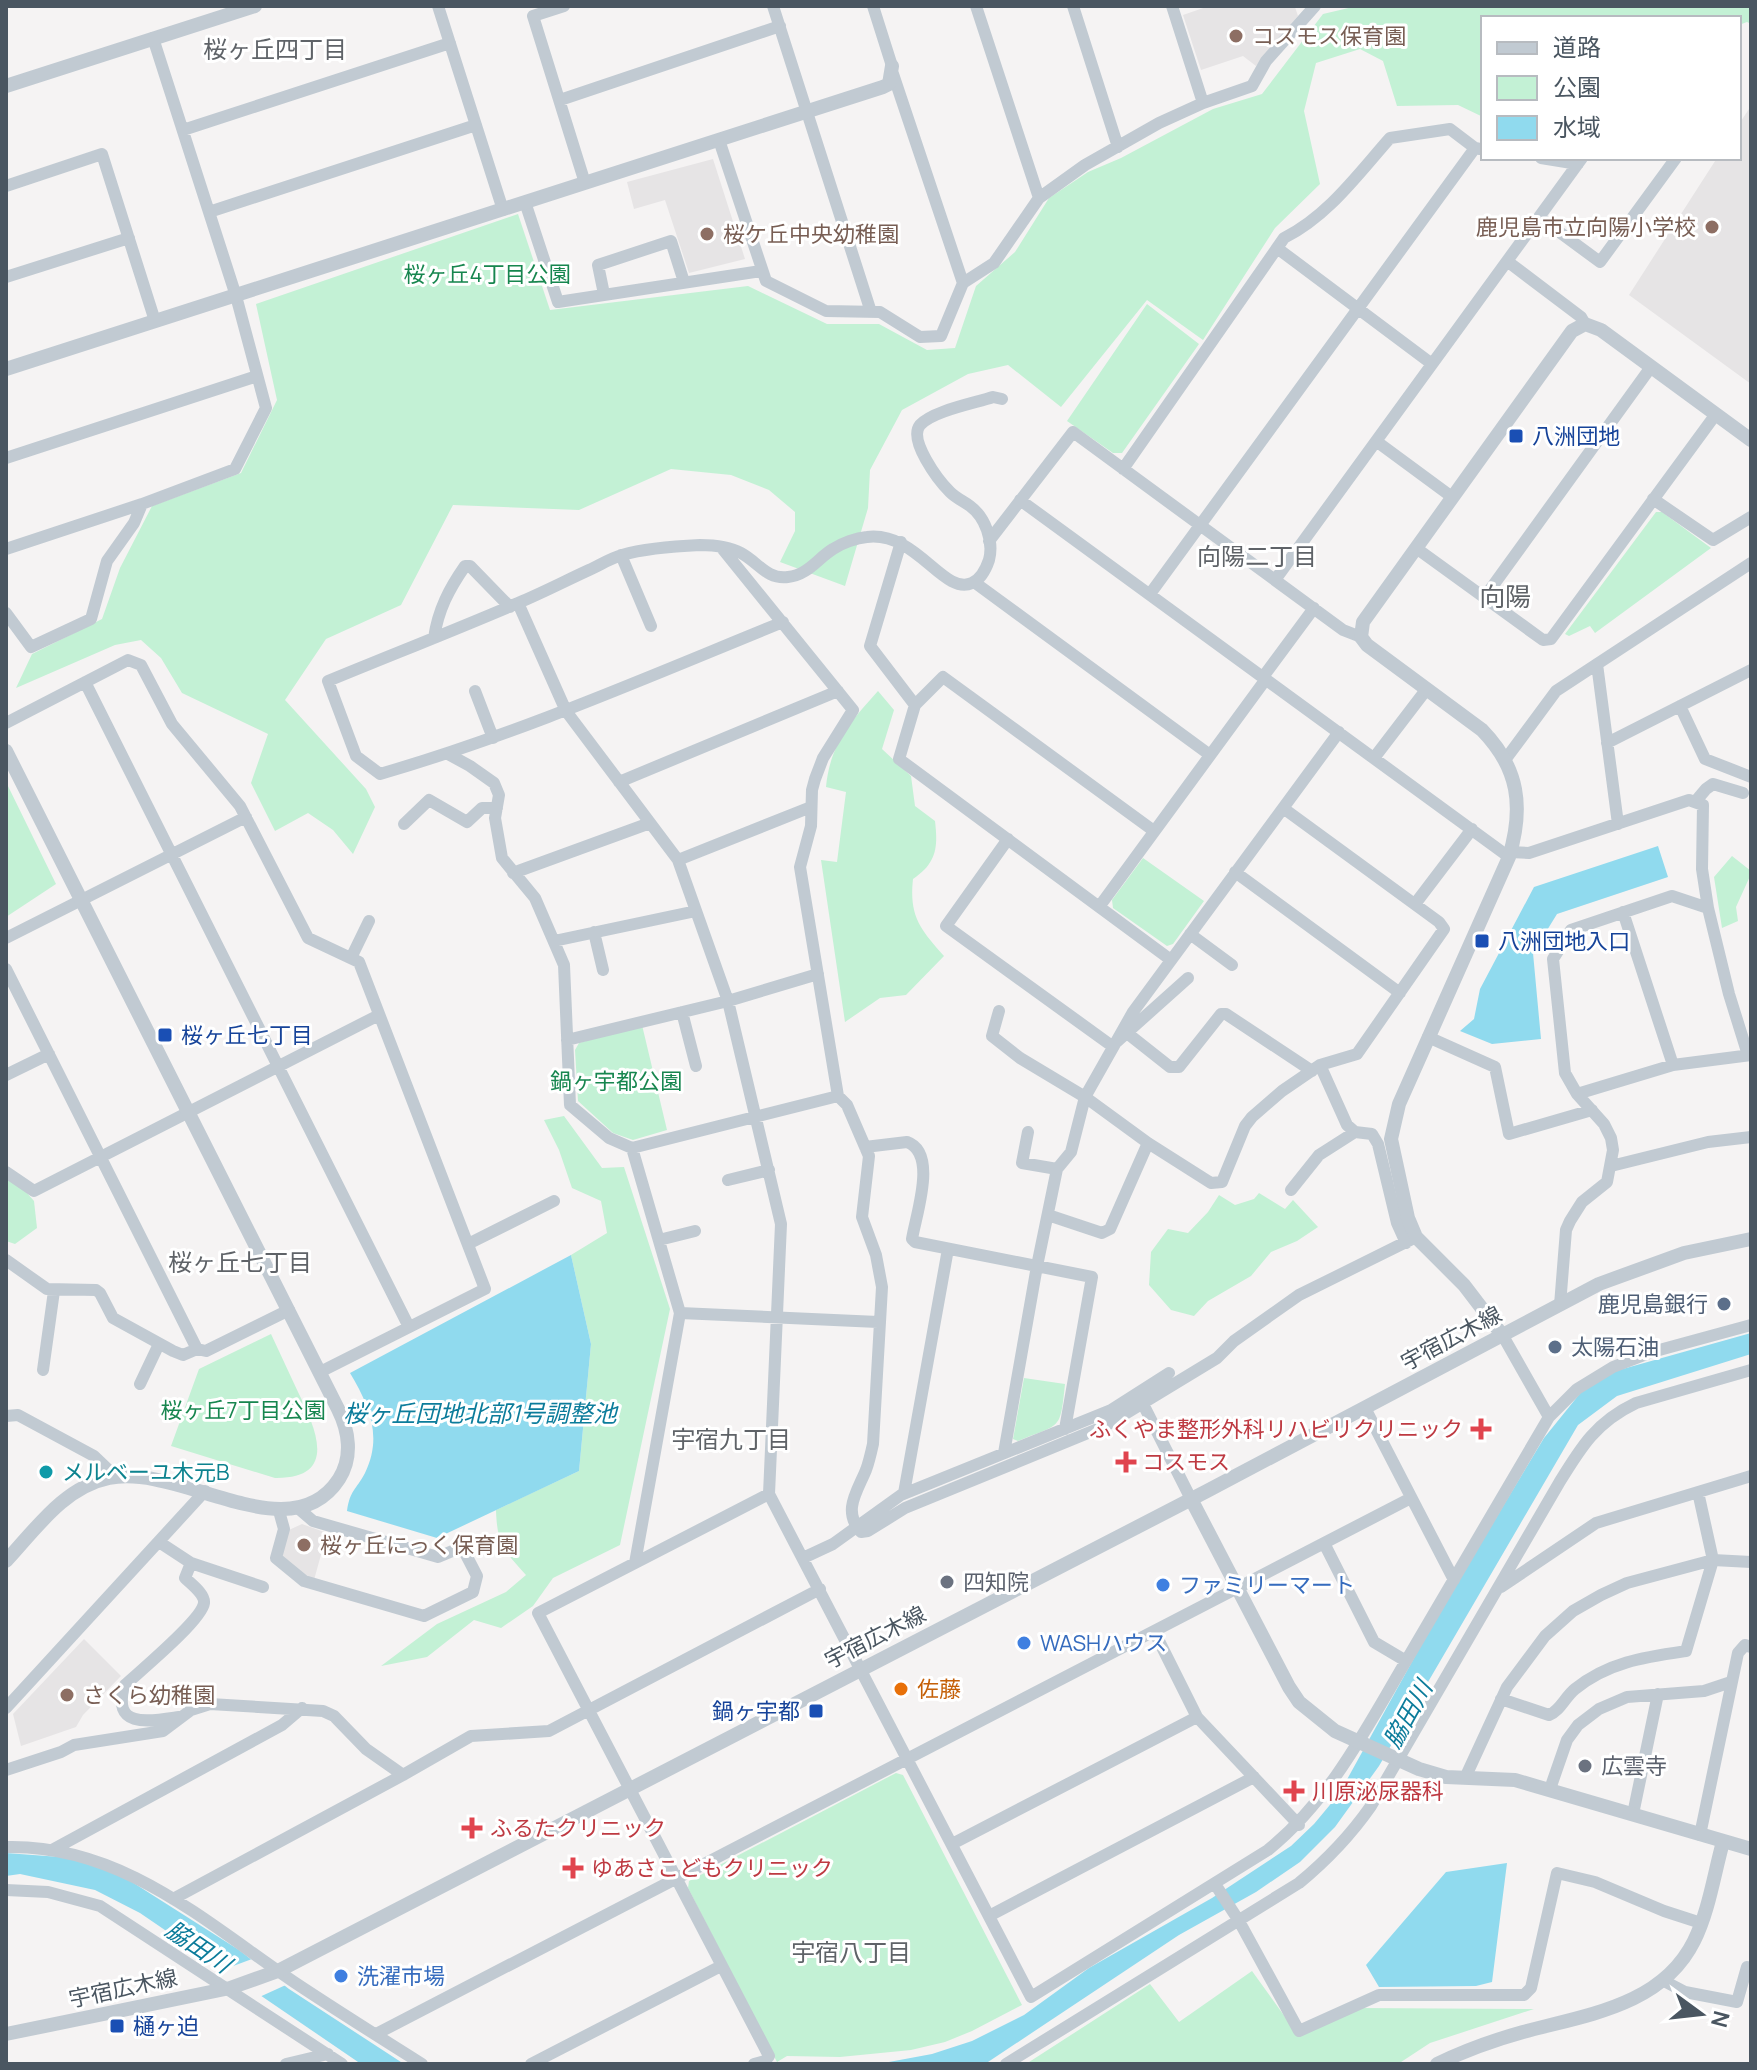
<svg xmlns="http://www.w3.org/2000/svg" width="1757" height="2070" viewBox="0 0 1757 2070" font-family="Manrope,'Noto Sans JP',sans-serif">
	<rect width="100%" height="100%" fill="#f5f3f3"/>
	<path fill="#e6e4e5" d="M1209,6H1292L1295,7L1298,16L1256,66L1243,56L1201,70L1183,15Z
		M1751,106V384L1629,295L1717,158H1739V124Z
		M713,159L745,259L689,273L665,200L634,209L627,182Z
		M302,1524L327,1533L314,1580L306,1578L280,1557L289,1530Z
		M84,1639L121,1676L83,1715L76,1727L21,1746L13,1714Z"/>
	<path fill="#c3f1d5" d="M1357,6H1751V24L1747,22L1739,25V18H1483V117L1458,105L1397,106L1383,61L1360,49L1316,63L1304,111L1320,184L1275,228L1203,340L1147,300L1061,407L1008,365L968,374L902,410L870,470L868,508L845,586L780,562L795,531V512L769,490L731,475L671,469L579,510L453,505L401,605L326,639L285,700L366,789L375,807L353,854L333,830L308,813L275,831L251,783L268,734L182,693L161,658L141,640L115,645L16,688L32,654L102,619L120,568L152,506L241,473L277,400L256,304L518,214L550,310L748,286L827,324H879L927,350L955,348L976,286L1015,252L1049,198L1088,172L1121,158L1213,109L1262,94L1323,14Z
		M1147,304L1199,344L1122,453H1113L1067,421Z
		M1656,512H1662L1711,548L1595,633L1590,626L1569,636L1565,634Z
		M878,691L894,710L882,749L911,776L915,806L935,821C938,847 937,863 913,879C909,916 920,929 944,956L906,995L880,998L845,1022L821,860L837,862L846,792L826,787C830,744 851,721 878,691Z
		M6,782L56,884L6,917Z
		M1732,856L1751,871V874L1736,907L1738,921L1722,928L1714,877Z
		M1143,858L1204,901L1173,944L1167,946L1113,908L1112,900Z
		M642,1025L667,1130L633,1140L613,1133L578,1101L575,1050L579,1043Z
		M564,1116L602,1168L624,1167L670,1309L620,1545L553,1578L533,1606L501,1628L474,1620L427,1657L381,1666L437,1624L506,1592L526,1575C504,1551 497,1544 496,1510L579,1471L591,1344L571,1255L607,1233L601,1201L572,1188L559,1150L544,1120Z
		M6,1169L34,1201L37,1228L15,1244L6,1241Z
		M1259,1193L1285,1209L1293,1200L1318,1227L1297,1241L1271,1252L1251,1276L1208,1301L1194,1316L1171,1310L1149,1285L1151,1252L1168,1229L1188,1233L1208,1212L1219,1195L1235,1205L1254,1199Z
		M271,1334C280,1353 289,1373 298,1392C315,1427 340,1479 275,1478L171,1446L199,1369Z
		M1024,1378L1065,1384C1060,1432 1061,1423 1018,1441L1013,1439Z
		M896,1773L903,1775L1022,2005L972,2031L945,2042L911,2050L840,2057L787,2056L777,2062L688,1888L689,1881Z
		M1252,1971L1293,2028L1358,2008L1534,2009L1430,2043L1398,2064H1026L1150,1984L1179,2022Z"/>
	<path fill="#90daee" d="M1658,846L1668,877L1557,914L1533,953L1541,1039L1492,1044L1460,1031L1474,1019L1480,989L1534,887Z
		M571,1255L591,1344L579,1471L437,1538L347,1511C350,1490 356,1490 365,1473C383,1436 369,1405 350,1373Z
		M1751,1333V1354L1617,1396L1578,1425L1379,1766L1335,1827L1300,1862L1256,1892L1179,1935L988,2062L980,2064H878L932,2054L972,2041L1024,2015L1089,1968L1212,1898L1291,1846L1314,1824L1339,1794L1440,1611L1544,1438L1582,1391L1612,1372Z
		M6,1853L60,1857L110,1868L239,1950L289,1989L404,2064H361L140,1913L95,1890L20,1874L6,1876Z
		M1507,1863L1492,1982L1476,1986L1379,1987L1366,1965L1446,1872Z"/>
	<path fill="#f5f3f3" d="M252,1959L288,1984L255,1999L217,1972Z"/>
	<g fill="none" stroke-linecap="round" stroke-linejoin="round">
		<path stroke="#c1cad2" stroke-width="12" d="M438,6L503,210
			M564,6L533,16L585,183
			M773,6L871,312
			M873,6L892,66
			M976,6L1039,198
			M1073,6L1118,147
			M1172,6L1203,103
			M893,74L963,283
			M560,100L780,26
			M183,130L450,43
			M719,140L766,281L826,311L880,312L920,337L941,336L963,283L994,263L1039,198L1085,165L1159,123L1203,103L1252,86L1266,61L1315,6
			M1541,158L1578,164
			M6,186L102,154L155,321
			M525,202L558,302L761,271
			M209,212L476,125
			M1539,217L1600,262L1676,158
			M1277,248L1432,364
			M1507,261L1581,317L1585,324
			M6,277L129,238
			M604,294L598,265L671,241L684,282
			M1376,441L1452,497
			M6,458L257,376
			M1123,469L1284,238C1328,216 1358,174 1390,138L1450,129L1475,148L1480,149
			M1653,499L1713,540L1751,517
			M1020,500L1509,857
			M989,541L1073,432L1343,630L1361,637
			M901,542L870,646L915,705
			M721,547L853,710L823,758L815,779L812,790L811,826L800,867L838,1096L847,1105L869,1156L862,1217L876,1255L882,1287L873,1444C871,1453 869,1462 866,1470C857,1492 842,1511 861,1532L868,1531L905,1508L1105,1426L1217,1358L1234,1341L1299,1295L1416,1237
			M1416,548L1543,640L1551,639L1716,414
			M6,549L142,504L235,469L266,408L236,296L153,38
			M621,555L651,626
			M1275,580L1582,158
			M974,582L1210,755
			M1150,594L1475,148
			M1484,598L1651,367
			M518,603L566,711L678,860L728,1001L781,1224L769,1494L1031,1997L1268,1850C1330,1800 1366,1729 1406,1661
			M6,613L31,647L91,619L107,561L134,523L142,504
			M783,622C650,676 518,734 380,774L356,756L328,681C391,655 455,630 518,603C542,593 565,581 589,570C600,565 611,558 622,555C643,549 678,546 700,545C713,545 730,547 741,553C758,562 767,580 788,577C808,575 818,558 833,549C842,543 856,538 867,537C917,531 943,596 972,583C981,579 986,569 989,560C994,541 985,517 970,506C963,501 956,498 950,492C938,480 908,440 920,425C932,411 975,403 993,397L1002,399
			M434,638C438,610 449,589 465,566H470L510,607
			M1597,664L1618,824
			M1263,677L1314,608
			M85,682L409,1327
			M475,691L493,738
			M1680,706L1705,759L1751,777
			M6,723L128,660L141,665L172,724L240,806L308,938L359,962L485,1289L320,1372
			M1607,743L1751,670
			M448,754L470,766L494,783L499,795L495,818L502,858L535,898L564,965L570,1105L609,1138L632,1148L680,1313L635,1563
			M1374,758L1426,690
			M1505,760L1556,691L1751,563
			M619,782L838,691
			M1695,802L1706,789L1713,784L1743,793
			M404,824L429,800L467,822L482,808H497
			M1154,831L943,677L915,705L899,759L1171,960
			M1008,839L946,926L1112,1046L1188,978
			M1510,852L1529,853L1689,800L1703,805L1702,869L1708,908
			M678,860L811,807
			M1235,872L1400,993
			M513,873L650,823
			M1415,904L1472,829
			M1099,907L1266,679
			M1623,912L1673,1065
			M594,932L603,970
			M1190,934L1232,965
			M6,938L246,817
			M554,941L696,911
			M351,958L369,921
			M6,969L197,1349L206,1351L289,1310
			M999,1011L992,1036L1020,1058L1085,1097L1148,1143L1211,1183L1222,1182L1245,1126L1252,1117L1282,1091L1320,1065L1357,1054L1444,929L1439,922L1283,808
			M682,1012L696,1066
			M1127,1033L1170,1067H1179L1221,1014H1226L1312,1071
			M1428,1037L1495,1067L1509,1134L1592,1110
			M567,1040L728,1001L818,974
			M1320,1065L1347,1125L1355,1132L1372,1134L1378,1144L1397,1223L1406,1243
			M6,1075L49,1054
			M1577,1094L1673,1065L1751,1055
			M1028,1132L1022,1163L1057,1169
			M865,1147L907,1142C938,1153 916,1214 912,1239L915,1242L1092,1277L1065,1429
			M632,1148L838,1096
			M1611,1166L1708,1142L1751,1137
			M6,1172L34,1191L379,1015
			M728,1180L769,1170
			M1291,1190L1319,1155L1355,1132
			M1048,1215L1102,1233L1110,1229L1148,1143
			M659,1240L695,1231
			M468,1244L554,1201
			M6,1260L47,1289L96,1290L100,1293L113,1318L173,1351L183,1355L197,1349
			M1560,1305L1566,1230L1570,1221L1582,1202L1607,1182L1613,1150L1611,1138L1604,1124L1577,1094L1565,1073L1553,959L1571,930L1672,896L1708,908L1729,994L1748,1055
			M680,1313L878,1322
			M1503,1336L1549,1417
			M43,1370L54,1291
			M140,1384L159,1344
			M1143,1404L1191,1499
			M1365,1408L1454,1580
			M6,1416L18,1415L94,1456L116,1477
			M1004,1453L1037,1266L1057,1169L1071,1152L1085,1097L1133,1012L1339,732
			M904,1493L948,1249
			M279,1511L284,1529L276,1558L304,1581L424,1616L473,1592L477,1576L462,1547L438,1557L313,1521L299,1509
			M159,1542L191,1563L263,1587
			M1324,1543L1374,1642L1406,1661L1549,1417L1577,1389L1613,1367L1652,1352L1751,1325
			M803,1558L833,1544L901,1495L1111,1410L1169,1373
			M1501,1587L1596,1523L1751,1476
			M1154,1631L1197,1717L1299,1825
			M1501,1699L1549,1715C1560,1711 1565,1697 1575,1689C1608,1662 1645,1657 1686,1651L1713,1560L1698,1492
			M6,1708L205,1491
			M179,1717C152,1721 110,1730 125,1685C140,1671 202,1620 204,1603C205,1594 191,1584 185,1578L191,1563
			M6,1770L61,1752L74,1745L163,1731L191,1710L210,1704L323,1711L334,1716L366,1749L403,1775
			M1465,1778L1507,1687L1545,1636L1573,1611L1601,1595L1627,1583L1713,1560L1751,1562
			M1550,1789L1567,1740L1578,1725L1599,1709L1627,1697L1704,1691L1731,1682
			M1633,1814L1658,1694
			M1700,1835L1738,1653L1745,1645L1751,1647
			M952,1844L1197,1717
			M6,1847C121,1844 204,1921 294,1982C336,2010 379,2037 422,2064
			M52,1850L282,1725L302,1708
			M1215,1884L1239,1921L1299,2031L1379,1995H1524L1531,1988L1557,1873L1595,1882L1664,1911L1701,1923
			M6,1890L48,1892L100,1906L342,2064
			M173,1899L403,1775L471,1736L549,1731L820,1589
			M989,1916L1254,1777
			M1664,1981L1685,1992L1737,2002L1747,1967L1751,1968
			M376,2034L1411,1498
			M286,2064L328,2054
			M531,2064L721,1966
			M754,2064L765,2061L769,2056L538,1613L769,1494
			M1006,2064L1299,1883C1327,1860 1350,1836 1371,1806L1559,1483C1581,1447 1596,1422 1636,1403L1751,1370"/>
		<path stroke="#c1cad2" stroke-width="14" d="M6,86L255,6
			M6,369L883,87L889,84L892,66
			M6,751L338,1409C349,1431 353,1457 339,1479C290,1554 181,1463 109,1478C64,1487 35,1530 6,1561
			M1503,1336L1464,1285L1416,1237L1408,1218L1391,1139L1399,1104L1509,857C1524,807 1519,768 1482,730L1367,645L1361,637L1363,622L1572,331L1585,324L1601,330L1751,440
			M1191,1499L1289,1687L1299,1702L1335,1731L1419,1769L1446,1777L1515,1780L1751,1849
			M6,2034L230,1988L278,1971L1207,1491L1599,1284L1684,1253L1751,1239
			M1437,2064C1464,2051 1494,2040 1523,2032C1585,2015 1662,2006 1694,1941C1709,1911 1714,1874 1723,1842"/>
	</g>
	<g fill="#8d6e63" stroke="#fff" stroke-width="3">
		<circle cx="1236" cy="36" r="8"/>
		<circle cx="1712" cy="227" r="8"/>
		<circle cx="707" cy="234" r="8"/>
		<circle cx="304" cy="1545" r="8"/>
		<circle cx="67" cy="1695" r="8"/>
	</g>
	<g fill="#1a4fb4" stroke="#fff" stroke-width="3">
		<rect x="1508" y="428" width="16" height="16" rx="4"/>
		<rect x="1474" y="933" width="16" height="16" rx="4"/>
		<rect x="157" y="1027" width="16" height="16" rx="4"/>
		<rect x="808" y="1703" width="16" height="16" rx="4"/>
		<rect x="109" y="2018" width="16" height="16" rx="4"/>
	</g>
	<g fill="#5c6f8a" stroke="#fff" stroke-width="3">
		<circle cx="1724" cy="1304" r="8"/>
		<circle cx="1555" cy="1347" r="8"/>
	</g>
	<g fill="#e0444e" stroke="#fff" stroke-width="3">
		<path d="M1477 1417h8v8h8v8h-8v8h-8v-8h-8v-8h8z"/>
		<path d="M1122 1450h8v8h8v8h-8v8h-8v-8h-8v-8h8z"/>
		<path d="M1290 1779h8v8h8v8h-8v8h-8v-8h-8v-8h8z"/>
		<path d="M468 1816h8v8h8v8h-8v8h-8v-8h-8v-8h8z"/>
		<path d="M569 1856h8v8h8v8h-8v8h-8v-8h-8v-8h8z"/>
	</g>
	<circle fill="#0f9aa8" stroke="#fff" stroke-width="3" cx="46" cy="1472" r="8"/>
	<g fill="#6b7280" stroke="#fff" stroke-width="3">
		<circle cx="947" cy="1582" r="8"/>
		<circle cx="1585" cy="1766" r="8"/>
	</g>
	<g fill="#3f7fe0" stroke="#fff" stroke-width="3">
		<circle cx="1163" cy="1585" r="8"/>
		<circle cx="1024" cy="1643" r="8"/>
		<circle cx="341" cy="1976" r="8"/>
	</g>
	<circle fill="#e8710a" stroke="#fff" stroke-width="3" cx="901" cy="1689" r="8"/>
	<g text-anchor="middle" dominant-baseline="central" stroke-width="6" stroke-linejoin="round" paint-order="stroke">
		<g font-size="22" fill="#785e54" stroke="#fff" text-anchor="start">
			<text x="1252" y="36">コスモス保育園</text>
			<text x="1696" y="227" text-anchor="end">鹿児島市立向陽小学校</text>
			<text x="723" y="234">桜ケ丘中央幼稚園</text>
			<text x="320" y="1545">桜ヶ丘にっく保育園</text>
			<text x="83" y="1695">さくら幼稚園</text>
		</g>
		<g font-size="22" fill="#17864f" stroke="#fff">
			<text x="487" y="274">桜ヶ丘4丁目公園</text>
			<text x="616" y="1081">鍋ヶ宇都公園</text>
			<text x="243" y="1410">桜ヶ丘7丁目公園</text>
		</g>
		<g font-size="22" fill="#164399" stroke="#fff" text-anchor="start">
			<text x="1532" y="436">八洲団地</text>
			<text x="1498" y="941">八洲団地入口</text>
			<text x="181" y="1035">桜ヶ丘七丁目</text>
			<text x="800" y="1711" text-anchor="end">鍋ヶ宇都</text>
			<text x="133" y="2026">樋ヶ迫</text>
		</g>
		<g font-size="22" fill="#4e5e75" stroke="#fff" text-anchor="end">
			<text x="1708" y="1304">鹿児島銀行</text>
			<text x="1571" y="1347" text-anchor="start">太陽石油</text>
		</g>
		<g font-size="22" fill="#4a5661" stroke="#fff">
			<text transform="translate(1451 1338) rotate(-28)">宇宿広木線</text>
			<text transform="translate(875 1637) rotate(-27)">宇宿広木線</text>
			<text transform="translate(123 1988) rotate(-12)">宇宿広木線</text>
		</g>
		<g font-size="22" fill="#be3a42" stroke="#fff" text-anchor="start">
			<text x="1463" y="1429" text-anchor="end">ふくやま整形外科リハビリクリニック</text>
			<text x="1142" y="1462">コスモス</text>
			<text x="1312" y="1791">川原泌尿器科</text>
			<text x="490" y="1828">ふるたクリニック</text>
			<text x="591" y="1868">ゆあさこどもクリニック</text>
		</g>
		<g font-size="22" fill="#0d838f" stroke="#fff" text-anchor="start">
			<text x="62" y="1472">メルベーユ木元B</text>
		</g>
		<g font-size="22" fill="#5b616d" stroke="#fff" text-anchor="start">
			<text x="963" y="1582">四知院</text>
			<text x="1601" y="1766">広雲寺</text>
		</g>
		<g font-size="22" fill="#366cbe" stroke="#fff" text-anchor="start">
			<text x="1179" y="1585">ファミリーマート</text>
			<text x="1040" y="1643">WASHハウス</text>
			<text x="357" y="1976">洗濯市場</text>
		</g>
		<g font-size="22" fill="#c56008" stroke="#fff" text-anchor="start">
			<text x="917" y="1689">佐藤</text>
		</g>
		<g font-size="24" fill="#5f6368" stroke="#fff">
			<text x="275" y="48">桜ヶ丘四丁目</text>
			<text x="1257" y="555">向陽二丁目</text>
			<text x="240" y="1261">桜ヶ丘七丁目</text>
			<text x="731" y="1438">宇宿九丁目</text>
			<text x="851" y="1951">宇宿八丁目</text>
		</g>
		<g font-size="24" font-style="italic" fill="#0c7c9b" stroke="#fff">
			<text x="480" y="1412">桜ヶ丘団地北部1号調整池</text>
			<text transform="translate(1407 1714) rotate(-61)">脇田川</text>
			<text transform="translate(199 1946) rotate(34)">脇田川</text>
		</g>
		<g font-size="26" fill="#5f6368" stroke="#fff">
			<text x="1505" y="596">向陽</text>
		</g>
	</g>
	<rect width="1757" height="2070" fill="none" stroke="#4a5661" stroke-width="16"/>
	<rect x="1481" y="16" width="260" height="144" fill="#ffffff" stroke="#b7bbc0" stroke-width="2"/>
	<rect x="1497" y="42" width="40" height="12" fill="#c1cad2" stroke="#b7bbc0" stroke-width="2"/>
	<text x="1553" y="56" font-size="24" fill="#4a5661">道路</text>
	<rect x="1497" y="76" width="40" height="24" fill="#c3f1d5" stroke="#b7bbc0" stroke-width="2"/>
	<text x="1553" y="96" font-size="24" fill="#4a5661">公園</text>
	<rect x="1497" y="116" width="40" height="24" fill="#90daee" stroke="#b7bbc0" stroke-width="2"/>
	<text x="1553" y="136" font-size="24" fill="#4a5661">水域</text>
	<g transform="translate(1701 2014) rotate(105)" stroke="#ffffff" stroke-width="6" paint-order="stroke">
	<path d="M0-6L14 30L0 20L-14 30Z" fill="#4a5661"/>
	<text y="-12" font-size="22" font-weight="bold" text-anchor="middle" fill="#4a5661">N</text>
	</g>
</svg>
